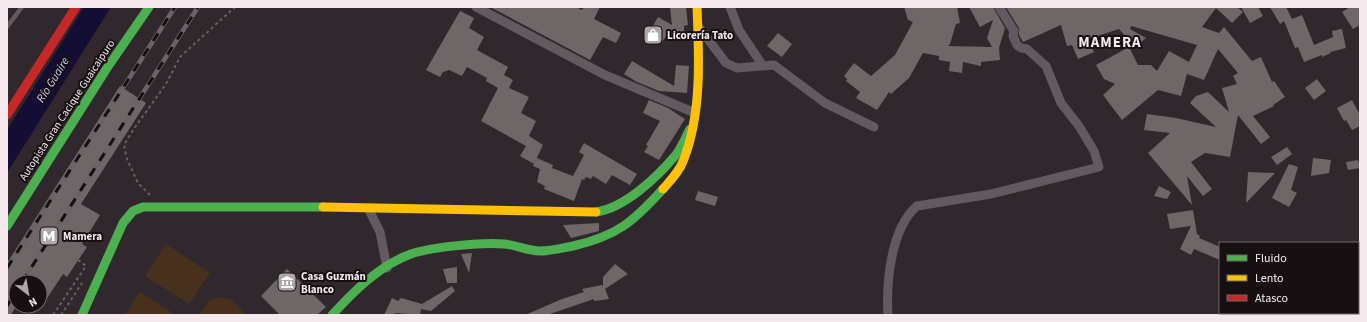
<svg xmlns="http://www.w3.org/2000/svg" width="1367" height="322" viewBox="0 0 1367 322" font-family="'Source Sans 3',sans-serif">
	<rect width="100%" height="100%" fill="#30282c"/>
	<path fill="#47311c" d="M166,244L210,273L189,304L145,276Z
		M140,292L176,315H125Z
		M220,297L232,300L246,315H199L210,300Z"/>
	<path fill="#150e34" d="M84,7H111L7,173V130Z"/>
	<path fill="#6e6667" d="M490,7H576L582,10L584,7H600L594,19L621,33L616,43L603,37L590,60Z
		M670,7H686L688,25L684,26V31L690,35L666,36L663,41L657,37L654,42L646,38L658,17L672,25Z
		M904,7H957L960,23L956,24L950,44L948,46L992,47L987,38L993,20L980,27L969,7H993L1005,28L999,48L1000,60L981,62V66L963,62L962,73L949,71L950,62L939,60V56L923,53L909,78L891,94L889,92L877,110L856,98L860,92L846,81L847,79L844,76L854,63L871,76L895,55L913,22L908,20Z
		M1006,7H1237L1243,12L1232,23L1216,8L1202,27L1219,33L1224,27L1252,61L1261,57L1272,82L1274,81L1285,97L1273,105L1274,106L1253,116L1270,137L1261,144L1238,115L1230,157L1205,153L1191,162L1212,189L1203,196L1187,176L1192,205L1148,153L1170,133L1144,130L1147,114L1176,118L1216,127L1190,103L1196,96L1208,92L1229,112L1222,88L1237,84L1233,76L1238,73L1218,49L1204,80L1187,74L1181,96L1158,90L1122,120L1103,95L1115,84L1104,79L1096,65L1129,47L1138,65H1151L1157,71L1169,51L1189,62L1197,45L1131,26L1130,29L1146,38L1135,47L1119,29L1088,39L1094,52L1078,59L1072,45L1067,46L1061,25L1023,42L1019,35V28Z
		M1241,7H1258L1263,16L1250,23Z
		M1270,7H1286L1292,19L1302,15L1314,45L1333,37L1332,31L1342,29L1346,48L1330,52L1331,53L1322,57V55L1304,62L1298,47L1295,48L1284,21L1280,24Z
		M1350,7H1360V25L1353,29L1342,12Z
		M460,11L474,18L469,28L484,37L477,50L508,67L504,75L513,80L509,88L529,97L521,113L536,121L529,136L543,145L534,164L520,156L526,146L481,121L498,88L486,81L487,78L467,67L462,76L449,70L443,72L440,77L426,70Z
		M778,33L792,44L782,57L767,46Z
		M632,61L674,86L676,65L689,66L687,93L659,91L637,82L624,74Z
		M1317,79L1326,91L1314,100L1305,88Z
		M120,86L146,103L81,204L100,215L82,244L87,247L67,277L63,274L40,309V282H16V306L11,315H7V263Z
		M649,100L668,108L685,119L659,160L644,152L648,146L646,145L660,121L643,113Z
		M1352,100L1360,115V126L1352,130L1346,120L1344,121L1337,108Z
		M584,143L637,174L630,185L612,175L606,184L593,176L591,179L586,177L584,180L582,179L574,201L544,189L545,186L537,182L540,169L533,166L537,158L553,165L552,168L573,176L584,155L579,152Z
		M1287,147L1292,154L1277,165L1271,157Z
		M1313,158L1331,160L1329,173L1311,176Z
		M1358,160L1360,168L1348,170L1346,162Z
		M1289,164L1298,167L1291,190L1297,193L1289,207L1272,198Z
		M1248,172L1275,173L1246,203Z
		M1159,186L1171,192L1167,199L1154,196Z
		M698,191L718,197L715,206L695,200Z
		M1193,210L1197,234L1200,236L1199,238L1220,247V260L1194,249L1191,255L1180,249L1191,226L1170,229L1167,214Z
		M599,223V231L571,238L563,225Z
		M472,253L469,273L461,254Z
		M615,264L628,274L605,289L609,299L594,301V299L547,315H525L562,299L584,292L582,289L602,285L603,286V277Z
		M457,267V283H447L443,269Z
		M287,269L326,307L317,315H280L261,296Z
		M452,286L455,291L431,311L421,309L420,315L395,313V315H384L392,298L398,301L401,298L422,304Z"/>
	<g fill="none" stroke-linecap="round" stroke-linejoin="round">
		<path stroke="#656064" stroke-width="2" stroke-dasharray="3 3" stroke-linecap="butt" d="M150,195L138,183L127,159L124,145L133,130L166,84L180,57L235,7
			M53,315L86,266L78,260
			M61,315L82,283"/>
		<path stroke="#615b61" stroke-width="4.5" d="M7,27L22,7"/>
		<path stroke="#615b61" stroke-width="9" d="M476,7L605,75L695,113
			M730,7L739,30L763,66
			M698,26L726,63L737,68L774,65L825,103L874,127
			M368,208L380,232L387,268
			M888,315C886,282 891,228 917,206L991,194L1099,167L1094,151L1079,126L1061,103L1046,66L1027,49L1021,48L1017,45L1013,36L1014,31L999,7"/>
		<path stroke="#4caf50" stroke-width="9" d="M596,212C625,208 657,177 675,156C681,149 685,138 690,129
			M7,226L107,68L149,7
			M82,315L123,223L133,211L143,207H323
			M332,315C354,291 380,265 411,254C431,247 483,242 504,244C516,245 528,251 540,251C551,251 562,248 573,246C617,236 633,222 663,189"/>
		<path stroke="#ffc107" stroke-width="9" d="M663,189C671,180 680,171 684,159C702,112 699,56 697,7
			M323,207L596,212"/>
		<path stroke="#c62828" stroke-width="9" d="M7,115L76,7"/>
		<defs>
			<path id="rail" d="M7,268L175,7
				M22,282L198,7
				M7,306L16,292"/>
		</defs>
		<use href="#rail" stroke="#686468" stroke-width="4.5"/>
		<use href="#rail" stroke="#171013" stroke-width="3" stroke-dasharray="9" stroke-linecap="butt"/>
	</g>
	<defs>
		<symbol id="shop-square" viewBox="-11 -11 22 22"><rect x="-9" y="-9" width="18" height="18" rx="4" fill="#afa6aa" stroke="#171013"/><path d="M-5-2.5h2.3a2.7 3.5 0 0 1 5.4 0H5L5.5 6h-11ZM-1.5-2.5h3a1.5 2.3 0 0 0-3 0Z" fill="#fff"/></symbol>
		<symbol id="metro-square" viewBox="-11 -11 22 22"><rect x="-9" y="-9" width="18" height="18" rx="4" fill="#afa6aa" stroke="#171013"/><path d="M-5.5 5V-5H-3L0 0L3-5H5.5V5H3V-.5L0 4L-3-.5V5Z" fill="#fff"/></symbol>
		<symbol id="museum-square" viewBox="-11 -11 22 22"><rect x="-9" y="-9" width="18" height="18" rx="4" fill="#afa6aa" stroke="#171013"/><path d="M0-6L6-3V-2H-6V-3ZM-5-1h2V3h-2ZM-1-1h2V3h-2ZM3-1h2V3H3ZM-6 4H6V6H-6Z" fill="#fff"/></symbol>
	</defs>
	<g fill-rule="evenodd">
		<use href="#shop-square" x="642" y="24" width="22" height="22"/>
		<use href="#metro-square" x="38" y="225" width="22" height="22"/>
		<use href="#museum-square" x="276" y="271" width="22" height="22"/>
	</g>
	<g text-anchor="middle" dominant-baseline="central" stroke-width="4" stroke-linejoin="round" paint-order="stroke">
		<g font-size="11" font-weight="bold" fill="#f4eaee" stroke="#171013" text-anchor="start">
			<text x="667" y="35">Licorería Tato</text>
			<text x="63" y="236">Mamera</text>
			<text x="301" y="276">Casa Guzmán<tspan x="301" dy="13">Blanco</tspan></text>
		</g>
		<g font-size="11" fill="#f4eaee" stroke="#171013">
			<text transform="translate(67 110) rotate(-57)">Autopista Gran Cacique Guaicaipuro</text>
		</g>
		<g font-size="12" font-style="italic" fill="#cbcbfa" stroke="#171013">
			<text transform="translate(53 80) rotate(-58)">Río Guaire</text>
		</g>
		<g font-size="15" font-weight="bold" letter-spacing="1" fill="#f4eaee" stroke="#171013">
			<text x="1110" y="42">MAMERA</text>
		</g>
	</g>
	<rect width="1367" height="322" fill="none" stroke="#f4eaee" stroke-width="16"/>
	<rect x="1219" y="242" width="140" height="72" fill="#171013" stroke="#6f676b"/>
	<rect x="1227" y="255" width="20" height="6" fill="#4caf50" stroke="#6f676b"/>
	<text x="1255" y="262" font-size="12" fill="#f4eaee">Fluido</text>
	<rect x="1227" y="275" width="20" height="6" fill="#ffc107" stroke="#6f676b"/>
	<text x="1255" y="282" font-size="12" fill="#f4eaee">Lento</text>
	<rect x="1227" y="295" width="20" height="6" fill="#c62828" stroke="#6f676b"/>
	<text x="1255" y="302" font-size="12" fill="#f4eaee">Atasco</text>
	<g transform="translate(28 294) rotate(149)"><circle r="19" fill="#171013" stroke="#6f676b"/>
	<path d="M0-3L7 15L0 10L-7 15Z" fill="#afa6aa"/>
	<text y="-6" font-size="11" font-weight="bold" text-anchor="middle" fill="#f4eaee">N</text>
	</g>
</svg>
